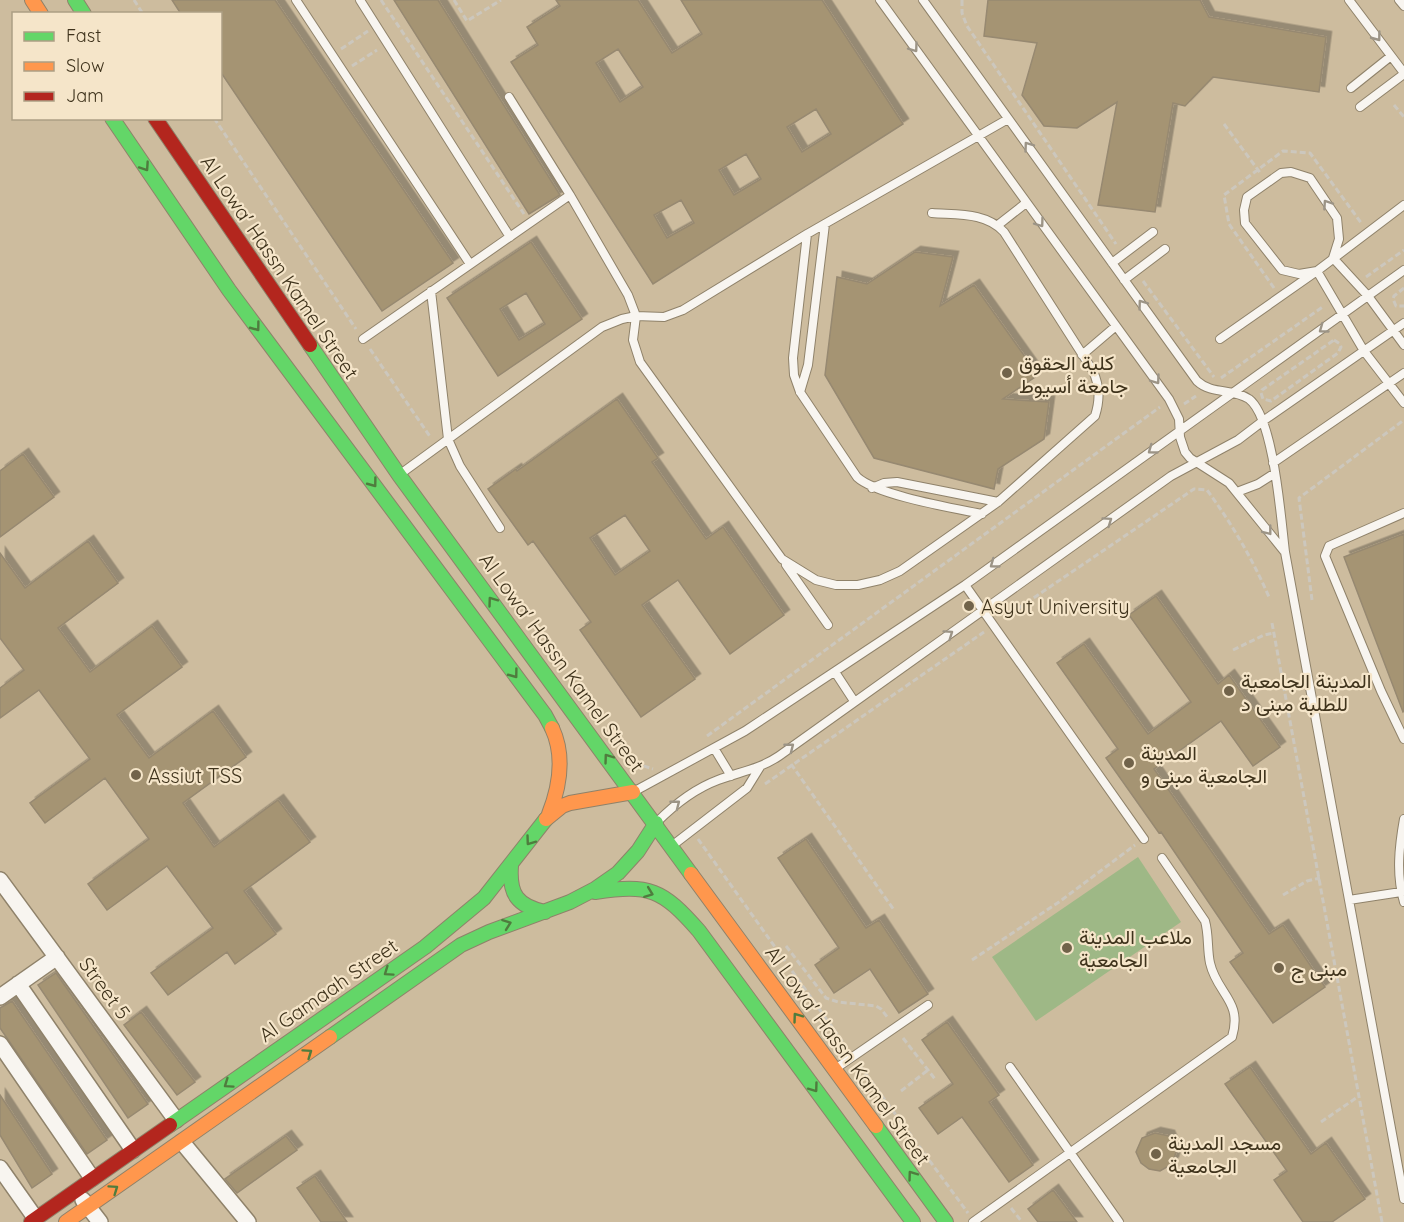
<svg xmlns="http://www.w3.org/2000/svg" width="1404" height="1222" viewBox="0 0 1404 1222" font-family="Quicksand,Vazirmatn,sans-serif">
	<defs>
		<filter id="shadow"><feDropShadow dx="5.5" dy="-5.5" stdDeviation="0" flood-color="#0004"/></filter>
	</defs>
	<rect width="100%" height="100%" fill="#cdbc9e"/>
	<path fill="#9eb886" d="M1138,857L1181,922L1036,1021L992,957Z"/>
	<path fill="#a59473" stroke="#978971" stroke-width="1.5" fill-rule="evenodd" filter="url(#shadow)" d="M172,0H275L453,263L382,311L220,71V14H181Z
		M394,0H438L560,195L529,214Z
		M556,0H638L672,53L702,34L681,0H822L903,124L653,284L511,62L538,45L527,27L560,6ZM618,49L643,87L620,102L596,63ZM816,109L831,134L802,152L787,127ZM746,154L761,179L734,195L719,170ZM681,200L694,223L667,238L654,215Z
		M988,0H1200L1209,17L1326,37L1319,92L1213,77L1185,106L1173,103L1155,212L1098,205L1117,102L1077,128L1044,126L1022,95L1037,43L984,36Z
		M531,242L582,319L498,376L447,298ZM526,293L545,324L519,340L500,309Z
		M915,252L953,257L940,306L974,285L1038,375L1003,399L1049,402L1044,439L998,469L994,489L874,458L825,375L837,277L867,284Z
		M617,399L658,458L652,462L706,539L723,527L784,615L730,654L678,580L642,605L695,679L641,717L580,630L591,622L533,541L528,545L488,489L516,469L517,471ZM625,515L650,551L615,575L590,538Z
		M23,454L54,497L0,537V471Z
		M1404,534V711L1403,712L1344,557Z
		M88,541L118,583L58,628L90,672L152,626L182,667L117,715L149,758L213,711L246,757L183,803L214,847L278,800L310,842L244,891L276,934L235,964L227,952L168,995L151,973L213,928L167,866L107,910L88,884L149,839L105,778L45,823L30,803L90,759L39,690L0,718V688L24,670L0,638V553L25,588Z
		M1156,596L1218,684L1229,675L1280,747L1253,766L1221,721L1154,769L1269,934L1283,925L1325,987L1273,1023L1230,962L1243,953L1161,832L1159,833L1106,758L1118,749L1057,663L1084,644L1148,734L1191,702L1129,615Z
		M806,839L866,928L879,920L928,994L899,1013L870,969L834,993L815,965L839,948L778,858Z
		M56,973L148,1104L128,1118L38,985Z
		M12,1001L107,1140L87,1154L0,1028V1008Z
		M141,1012L195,1082L177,1095L124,1025Z
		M947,1022L999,1095L989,1102L1033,1165L1009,1182L962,1117L938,1134L919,1108L953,1084L922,1040Z
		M1250,1067L1311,1154L1326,1143L1365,1199L1332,1222H1303L1274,1180L1287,1171L1225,1084Z
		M0,1095L52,1174L32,1188L0,1135Z
		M1155,1133L1169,1136L1176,1152L1173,1162L1169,1166L1160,1171L1149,1169L1141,1163L1136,1152L1142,1138Z
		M286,1136L297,1150L237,1193L225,1179Z
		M315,1176L347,1222H321L297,1188Z
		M1053,1190L1077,1222H1038L1028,1209Z"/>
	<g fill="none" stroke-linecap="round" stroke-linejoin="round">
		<defs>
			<path id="lane" d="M296,0L470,264
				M360,0L510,237
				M880,0L1169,399L1179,419L1180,437L1185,452L1190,458L1229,483L1284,551
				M923,0L1197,381C1212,395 1233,388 1249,399C1274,418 1281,520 1285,552L1404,1199
				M1349,0L1404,73
				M1399,0L1404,6
				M1351,88L1391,56
				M509,97L570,195L628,295L636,316L633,340L640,362L782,559L816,580L836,585H858L880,580L900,571L998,502L1095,416C1100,400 1100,387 1093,371L1004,232C986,212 957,215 932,213
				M1360,107L1404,74
				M998,225L1026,203
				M807,234L793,358L794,375L800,392L857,477C876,495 953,508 982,514
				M1112,263L1153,232
				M1124,280L1165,249
				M431,291L448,439L460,466L500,528
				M363,339L570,195
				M1220,339L1317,271L1404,205
				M1404,345L1368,296L1333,258L1339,239L1337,218L1310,178L1291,172L1281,173L1247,197L1244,210L1245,223L1282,270L1299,274L1317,271L1364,351L1404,403
				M1082,355L1116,326
				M800,392L808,365L825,224
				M1273,463L1404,373
				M399,475L602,327L622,319L636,316L664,317L683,310L807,234L1008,119
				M872,488L884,483L897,482L998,502
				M1237,492L1258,484L1275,473
				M1404,513L1329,546L1325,556L1381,691L1404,739
				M786,565L828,625
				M965,585L1144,839
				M835,672L854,701
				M714,748L731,776
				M635,791L745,731L965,585L1404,270
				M1404,819C1399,847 1396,875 1404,902
				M657,822C675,804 694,789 718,780C739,772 760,769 779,756L1171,476L1238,440L1263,421L1404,323
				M673,845L747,788L760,767
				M1349,900L1401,892
				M1010,1067L1119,1222
				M835,1069L928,1005
				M973,1222L1232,1037C1243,1001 1217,994 1210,963C1207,949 1209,935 1205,921L1162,858"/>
			<path id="street" d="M0,880L176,1120
				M18,984L133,1150
				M0,997L57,957
				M0,1044L92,1178
				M182,1142L248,1222
				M0,1168L36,1219
				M83,1200L100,1222"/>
			<path id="fast" d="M75,0L84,14
				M112,118L229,290L545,715L552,728
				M310,345L399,475L691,874
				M511,866C509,894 517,906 545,912
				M595,892C650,884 662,889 699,931L913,1222
				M330,1037L461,945L489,932L570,902L595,889L618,873L638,851L656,823
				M170,1125L425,947L484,898L546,819
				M876,1126L946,1222"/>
			<path id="slow" d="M32,0L41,14
				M549,814C560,786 565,756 552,728
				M546,819L562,806L570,803L633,792
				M691,874L876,1126
				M66,1222L330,1037"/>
			<path id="jam" d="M155,118L310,345
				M31,1222L170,1125"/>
		</defs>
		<use href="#lane" stroke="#8f826a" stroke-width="10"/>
		<use href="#street" stroke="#8f826a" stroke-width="18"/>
		<use href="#fast" stroke="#8f826a" stroke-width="16"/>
		<use href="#slow" stroke="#8f826a" stroke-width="16"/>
		<use href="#jam" stroke="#8f826a" stroke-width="16"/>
		<path stroke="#ccc7bd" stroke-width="3" stroke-dasharray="6 3" stroke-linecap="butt" d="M134,0L143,14
			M381,0L524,214
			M454,0L467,21L501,0
			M962,0V13L967,26L1116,244
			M341,49L368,31
			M352,66L377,50
			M1394,105L1404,117
			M214,118L356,329
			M1224,124L1261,174
			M1366,277L1404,250
			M1143,281L1214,377
			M1274,288L1229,224L1224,195L1283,151L1310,153L1362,224
			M1404,288L1394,296L1393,299L1396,306H1404
			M1334,340L1340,344L1341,347L1338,353L1271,401L1263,399L1261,393L1262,390Z
			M370,349L431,438
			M1221,378L1324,306
			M1184,404L1196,396
			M1312,600L1299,498L1404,420
			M1004,618L1194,489L1207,490C1232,524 1252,558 1269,597
			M1272,623L1382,1222
			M1233,650L1264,635L1274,633
			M707,736L1160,407
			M635,763L653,769
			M791,764L894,910
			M765,784L984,632
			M698,839L847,1048
			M1283,895L1307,881L1320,878
			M786,946L826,998L838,1002L876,1006L881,1009L888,1018
			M972,960L1059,902L1135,845
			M903,1038L935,1079
			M860,1066L968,1213
			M901,1091L928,1070
			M1321,1122L1359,1096
			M1011,1208L1022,1222"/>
		<use href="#lane" stroke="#f8f5f0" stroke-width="8"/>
		<use href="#street" stroke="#f8f5f0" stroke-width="15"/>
		<use href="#fast" stroke="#63d668" stroke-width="14"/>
		<use href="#slow" stroke="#ff974d" stroke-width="14"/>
		<use href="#jam" stroke="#b3261e" stroke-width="14"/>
	</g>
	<defs><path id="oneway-chevron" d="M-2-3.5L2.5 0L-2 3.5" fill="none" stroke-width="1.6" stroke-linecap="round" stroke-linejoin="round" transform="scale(1.5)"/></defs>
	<g stroke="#9c9486">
		<use href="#oneway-chevron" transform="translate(1377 37) rotate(53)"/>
		<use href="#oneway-chevron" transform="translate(914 48) rotate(54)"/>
		<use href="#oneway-chevron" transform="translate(1028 146) rotate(-126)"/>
		<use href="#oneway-chevron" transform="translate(1327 204) rotate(-124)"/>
		<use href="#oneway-chevron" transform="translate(1040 223) rotate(54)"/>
		<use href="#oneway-chevron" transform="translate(1142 304) rotate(-126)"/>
		<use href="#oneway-chevron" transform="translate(1323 329) rotate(144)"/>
		<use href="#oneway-chevron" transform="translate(1156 380) rotate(54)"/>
		<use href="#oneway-chevron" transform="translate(1152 450) rotate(144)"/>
		<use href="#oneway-chevron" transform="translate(1108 521) rotate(-35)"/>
		<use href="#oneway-chevron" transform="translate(1268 531) rotate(52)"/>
		<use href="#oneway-chevron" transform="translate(994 564) rotate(144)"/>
		<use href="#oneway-chevron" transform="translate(949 634) rotate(-35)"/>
		<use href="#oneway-chevron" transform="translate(790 747) rotate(-38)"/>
		<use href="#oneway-chevron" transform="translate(676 804) rotate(-38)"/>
	</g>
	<g stroke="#4f7c3e">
		<use href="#oneway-chevron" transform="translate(145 167) rotate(56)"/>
		<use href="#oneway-chevron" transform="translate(256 327) rotate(53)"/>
		<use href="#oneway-chevron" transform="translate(373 483) rotate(53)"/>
		<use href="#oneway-chevron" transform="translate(492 601) rotate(-126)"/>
		<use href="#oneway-chevron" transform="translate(514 674) rotate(53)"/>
		<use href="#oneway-chevron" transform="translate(608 758) rotate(-126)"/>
		<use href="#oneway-chevron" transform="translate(530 841) rotate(126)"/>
		<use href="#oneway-chevron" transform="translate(649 893) rotate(21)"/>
		<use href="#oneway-chevron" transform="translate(507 924) rotate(-20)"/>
		<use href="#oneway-chevron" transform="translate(388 972) rotate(145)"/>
		<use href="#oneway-chevron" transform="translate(797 1017) rotate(-126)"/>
		<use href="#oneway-chevron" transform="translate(308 1053) rotate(-35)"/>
		<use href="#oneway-chevron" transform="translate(228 1084) rotate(145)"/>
		<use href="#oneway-chevron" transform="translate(814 1088) rotate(54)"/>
		<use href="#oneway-chevron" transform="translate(912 1175) rotate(-126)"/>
		<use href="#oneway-chevron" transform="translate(114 1189) rotate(-35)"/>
	</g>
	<g fill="#71634a" stroke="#f5e5c9" stroke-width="2">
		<circle cx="1007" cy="373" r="6"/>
		<circle cx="969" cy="606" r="6"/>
		<circle cx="1229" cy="691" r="6"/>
		<circle cx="1129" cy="763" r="6"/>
		<circle cx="136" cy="775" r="6"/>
		<circle cx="1067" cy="948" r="6"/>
		<circle cx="1279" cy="968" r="6"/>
		<circle cx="1156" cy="1154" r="6"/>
	</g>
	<g text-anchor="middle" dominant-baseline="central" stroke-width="4.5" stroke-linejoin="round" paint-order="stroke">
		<g font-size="20" fill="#3f331c" stroke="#f5e5c9">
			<text transform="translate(280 267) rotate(56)">Al Lowa' Hassn Kamel Street</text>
			<text transform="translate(562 662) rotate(54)">Al Lowa' Hassn Kamel Street</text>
			<text transform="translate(105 988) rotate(54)">Street 5</text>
			<text transform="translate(328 990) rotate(-35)">Al Gamaah Street</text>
			<text transform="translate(848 1055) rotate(54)">Al Lowa' Hassn Kamel Street</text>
		</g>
		<g font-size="20" fill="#3f331c" stroke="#f5e5c9" text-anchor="start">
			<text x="1019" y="362">كلية الحقوق<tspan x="1019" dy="23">جامعة أسيوط</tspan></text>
			<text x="981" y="606">Asyut University</text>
			<text x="1241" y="680">المدينة الجامعية<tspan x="1241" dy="23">للطلبة مبنى د</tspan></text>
			<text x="1141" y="752">المدينة<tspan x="1141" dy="23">الجامعية مبنى و</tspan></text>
			<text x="148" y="775">Assiut TSS</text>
			<text x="1079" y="936">ملاعب المدينة<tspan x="1079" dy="23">الجامعية</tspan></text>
			<text x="1291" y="968">مبنى ج</text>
			<text x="1168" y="1142">مسجد المدينة<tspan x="1168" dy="23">الجامعية</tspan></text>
		</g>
	</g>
	<rect x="12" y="12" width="210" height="108" fill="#f5e5c9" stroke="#ac9e84" stroke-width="1.5"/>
	<rect x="24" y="32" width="30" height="9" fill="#63d668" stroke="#ac9e84" stroke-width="1.5"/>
	<text x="66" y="42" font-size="18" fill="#3f331c">Fast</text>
	<rect x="24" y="62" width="30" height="9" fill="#ff974d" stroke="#ac9e84" stroke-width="1.5"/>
	<text x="66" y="72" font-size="18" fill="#3f331c">Slow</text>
	<rect x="24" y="92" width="30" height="9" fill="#b3261e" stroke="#ac9e84" stroke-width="1.5"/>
	<text x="66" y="102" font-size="18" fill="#3f331c">Jam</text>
</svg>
